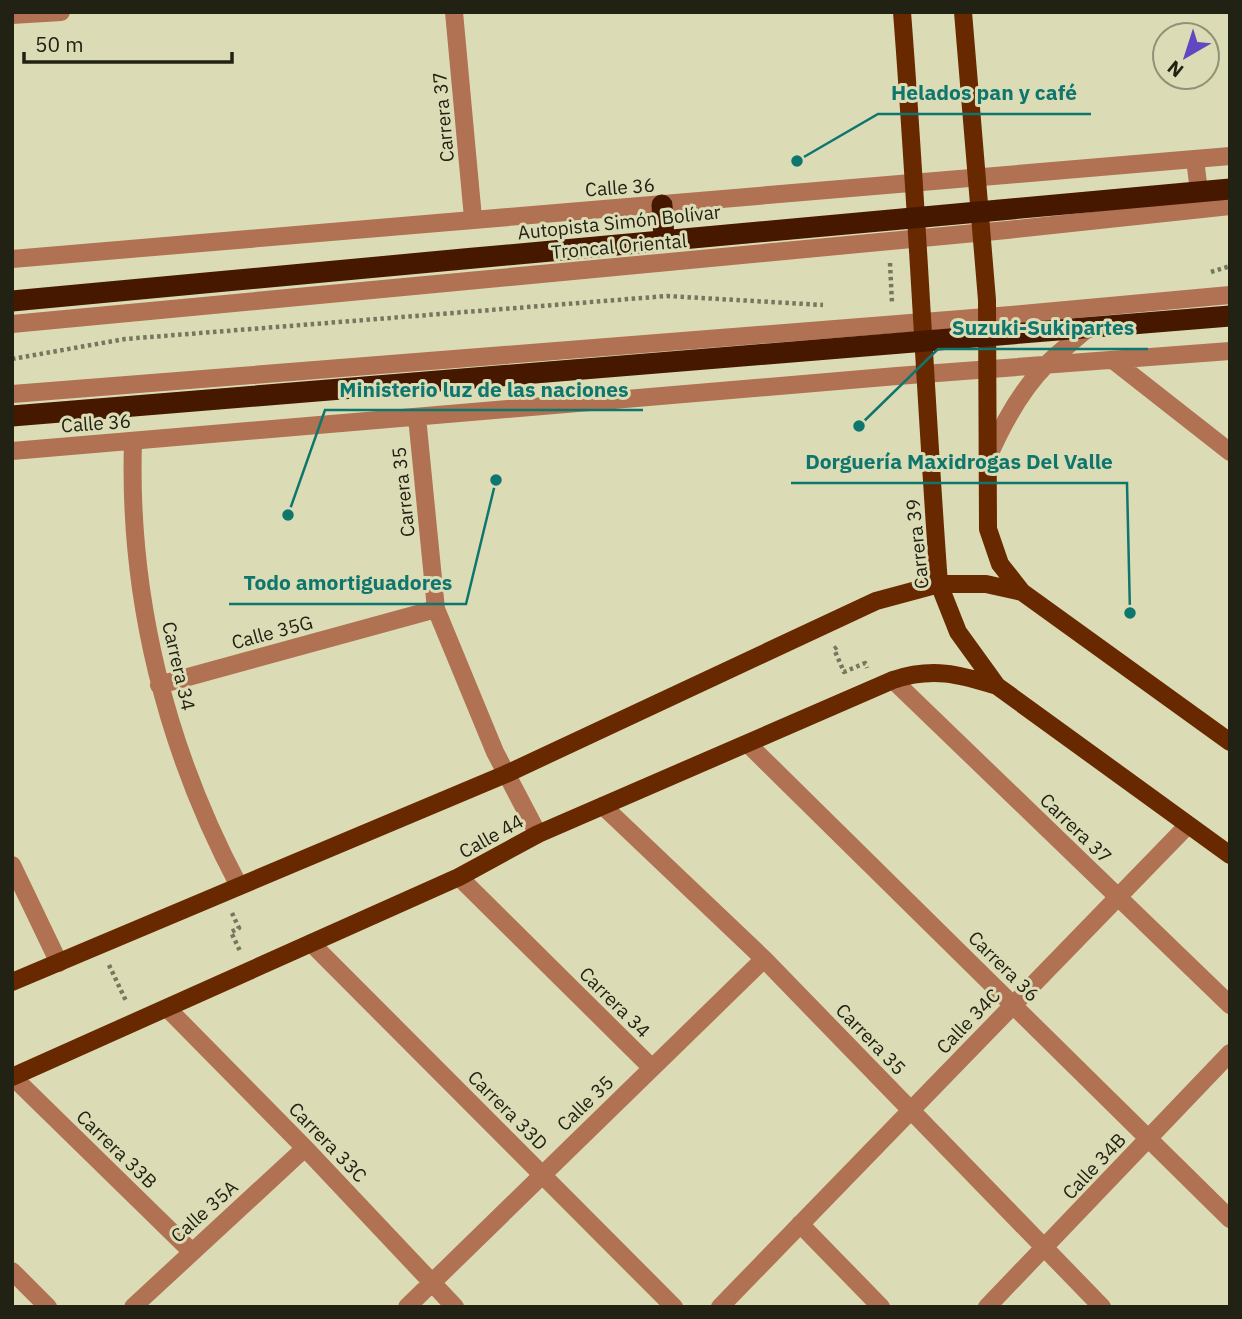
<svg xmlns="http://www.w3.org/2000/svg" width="1242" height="1319" viewBox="0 0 1242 1319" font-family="'IBM Plex Sans',sans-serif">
	<rect width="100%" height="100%" fill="#dbdcb6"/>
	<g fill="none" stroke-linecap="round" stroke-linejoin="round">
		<path stroke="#76775e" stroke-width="4.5" stroke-dasharray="3.5 3.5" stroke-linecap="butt" d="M890,263L892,303
			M1211,272L1230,266
			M12,359L125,339L667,296L823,305
			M837,647L834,649L844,672L865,663L867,668
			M232,913L239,928L231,932L240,951
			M109,965L126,1001"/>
		<path stroke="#b07252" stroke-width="18" d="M454,12L473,218
			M12,15L61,12
			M1195,159L1199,192
			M12,259L1230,156
			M12,324L1007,230L1230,206
			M1114,361L1230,452
			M12,394L1011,315L1230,295
			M417,417L436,609L495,752L538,834
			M133,442C128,597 166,749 239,886
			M12,451L897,376L1230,351
			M987,460C1002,425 1020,391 1047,364C1060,351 1075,340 1088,328
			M893,680L1230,1005
			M159,685L436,609
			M748,744L1230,1219
			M603,806L764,959L1102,1307
			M12,865L59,963
			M459,877L652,1068
			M311,943L674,1307
			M168,1009L305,1148L455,1307
			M13,1077L191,1251
			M800,1224L881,1307
			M12,1271L48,1307
			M133,1307L305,1148
			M407,1307L764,959
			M720,1307L1188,825
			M987,1307L1230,1053"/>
		<path stroke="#682900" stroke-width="18" d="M902,12C917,203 925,394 939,584L958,632L997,686L1230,855
			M963,12L987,300L988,529L1000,564L1022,592L1230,742
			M12,982L506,774L876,601L939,584H986L1022,592
			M12,1077L459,877L538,834L893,680C932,667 959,674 997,686"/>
		<path stroke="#461800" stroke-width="21" d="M662,205L664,239
			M12,301C418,264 824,224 1230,189
			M12,416L1230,316"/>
	</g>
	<g text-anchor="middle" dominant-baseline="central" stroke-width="6" stroke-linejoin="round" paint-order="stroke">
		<g font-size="19" fill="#222214" stroke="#dbdcb6">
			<text transform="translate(443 117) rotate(-95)">Carrera 37</text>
			<text transform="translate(620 187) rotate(-4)">Calle 36</text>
			<text transform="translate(619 222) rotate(-6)">Autopista Simón Bolívar</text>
			<text transform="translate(619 246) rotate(-5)">Troncal Oriental</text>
			<text transform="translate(96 423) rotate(-4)">Calle 36</text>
			<text transform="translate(403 492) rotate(-96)">Carrera 35</text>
			<text transform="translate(917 544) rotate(-96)">Carrera 39</text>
			<text transform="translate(272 632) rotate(-15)">Calle 35G</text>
			<text transform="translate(179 666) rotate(77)">Carrera 34</text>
			<text transform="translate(1076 828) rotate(44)">Carrera 37</text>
			<text transform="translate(491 836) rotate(-29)">Calle 44</text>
			<text transform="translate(1004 966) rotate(45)">Carrera 36</text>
			<text transform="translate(615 1002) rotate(45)">Carrera 34</text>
			<text transform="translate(968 1021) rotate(-46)">Calle 34C</text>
			<text transform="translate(871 1039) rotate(46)">Carrera 35</text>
			<text transform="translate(585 1103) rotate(-44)">Calle 35</text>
			<text transform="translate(508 1110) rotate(45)">Carrera 33D</text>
			<text transform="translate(328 1142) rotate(46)">Carrera 33C</text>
			<text transform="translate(117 1149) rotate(44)">Carrera 33B</text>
			<text transform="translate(1094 1166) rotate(-47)">Calle 34B</text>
			<text transform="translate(204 1211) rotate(-42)">Calle 35A</text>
		</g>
	</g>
	<path fill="none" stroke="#0f766e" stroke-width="2.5" d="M797 161L878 114H1091M859 426L938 349H1148M288 515L325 410H643M1130 613L1127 483H791M496 480L466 604H229"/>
	<g fill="#0f766e" stroke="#dbdcb6" stroke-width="2.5">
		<circle cx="797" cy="161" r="7"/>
		<circle cx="859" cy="426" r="7"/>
		<circle cx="288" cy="515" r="7"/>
		<circle cx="1130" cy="613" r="7"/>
		<circle cx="496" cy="480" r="7"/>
	</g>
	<g font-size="21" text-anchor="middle" font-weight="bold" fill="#0f766e" stroke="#dbdcb6" stroke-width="6" stroke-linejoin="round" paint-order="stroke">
		<text x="984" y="100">Helados pan y café</text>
		<text x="1043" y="335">Suzuki-Sukipartes</text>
		<text x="484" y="397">Ministerio luz de las naciones</text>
		<text x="959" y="469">Dorguería Maxidrogas Del Valle</text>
		<text x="348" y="590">Todo amortiguadores</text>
	</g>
	<rect width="1242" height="1319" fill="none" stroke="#222214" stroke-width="28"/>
	<g transform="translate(1186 56) rotate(219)"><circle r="33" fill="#dbdcb6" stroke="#919275" stroke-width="2"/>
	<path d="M0-5L12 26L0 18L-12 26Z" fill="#6148c1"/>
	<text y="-10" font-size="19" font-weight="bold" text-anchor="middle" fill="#222214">N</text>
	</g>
	<path d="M24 52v10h208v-10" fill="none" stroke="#222214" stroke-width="3.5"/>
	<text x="35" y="52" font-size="21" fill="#222214" stroke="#dbdcb6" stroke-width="5" paint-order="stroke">50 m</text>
</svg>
